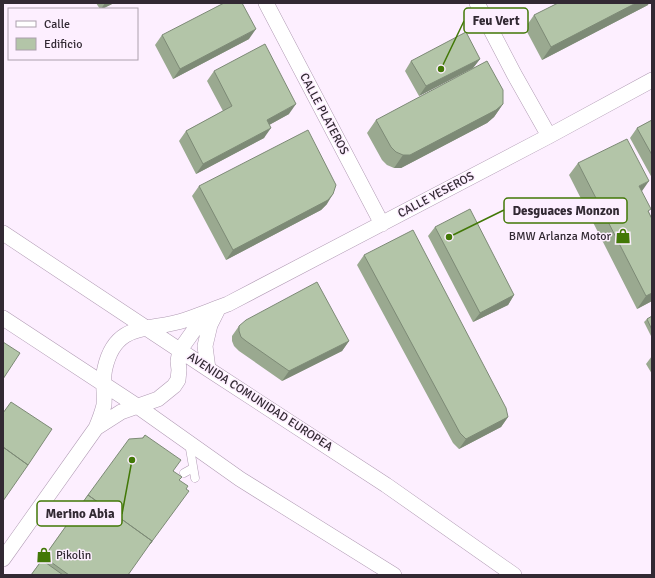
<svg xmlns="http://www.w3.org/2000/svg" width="655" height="578" viewBox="0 0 655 578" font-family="Signika,sans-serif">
	<rect width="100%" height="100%" fill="#fdefff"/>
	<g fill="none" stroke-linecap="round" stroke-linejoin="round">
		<defs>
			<path id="service" d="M189,443L195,478
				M184,473L193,468"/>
			<path id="minor" d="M266,3L382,224
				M477,3L514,74L549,136
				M3,233L208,369L386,485L514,575
				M3,318L137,406L240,479L394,575
				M208,369L205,346L210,325L217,311
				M96,428C99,421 102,413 104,405C105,392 102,380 105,368C116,320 150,332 185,320C200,315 214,309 228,304L549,136L652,80
				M3,559L96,428L121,412L158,399L174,386L178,380L179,370L178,361L180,350L197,326L211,315"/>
		</defs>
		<use href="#service" stroke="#b19bb4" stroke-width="9"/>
		<use href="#minor" stroke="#b19bb4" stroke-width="16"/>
		<use href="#service" stroke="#fff" stroke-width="8"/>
		<use href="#minor" stroke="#fff" stroke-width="15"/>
	</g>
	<path fill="#9aa990" d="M96,3H114L102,9H100Z
		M648,5L542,60L525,28L534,15Z
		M162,35L249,39L173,79L155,45Z
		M480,59L473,68L419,96L405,71L411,61Z
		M214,71L289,114L269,125L264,138L196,174L179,141L186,131L223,111L207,81Z
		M503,104L494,117L487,123L401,168H394L387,165L382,160L367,133L376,120Z
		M652,120V178L630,138L637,128Z
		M578,163L641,191L649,212L652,219V301L637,309L569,175Z
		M199,186L327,204L321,210L226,260L192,196Z
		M435,227L514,295L508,305L473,322L428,236Z
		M364,255L508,417L501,427L459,449L453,443L357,265Z
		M652,316V338L644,322L647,319Z
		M239,326L349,341L342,351L282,381L239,351L234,346L232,341V336Z
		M652,356V374L646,364Z
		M145,435L173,471L179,480L128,575H31L88,495Z"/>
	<path fill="#7d8a76" d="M105,3H114L102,9H101Z
		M636,3H649L648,5L542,60L551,47Z
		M256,29L249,39L173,79L180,69Z
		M480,59L473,68L419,96L426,86Z
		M296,104L289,114L260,130L267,120Z
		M503,104L494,117L487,123L401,168H394L403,155Z
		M271,128L264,138L196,174L203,164Z
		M649,181L640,194L639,186Z
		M333,194L327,204L321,210L226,260L233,250Z
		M652,293V301L637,309L646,296Z
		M514,295L508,305L473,322L480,313Z
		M349,341L342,351L282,381L289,371Z
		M508,417L501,427L459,449L466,439Z"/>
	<path fill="#b3c5a8" stroke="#7d8a76" d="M224,3H242L256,29L180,69L162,35Z
		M558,3H636L551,47L534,15Z
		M466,32L480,59L426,86L411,61Z
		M265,44L296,104L267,120L271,128L203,164L186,131L232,106L214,71Z
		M487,61L503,90V104L496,110L410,155H403L396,152L391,147L376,120Z
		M652,120V155L637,128Z
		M308,130L336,185L333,194L328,200L233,250L199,186Z
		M627,139L649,181L639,186L651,209L648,211L652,219V293L646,296L578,163Z
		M470,209L514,295L480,313L435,227Z
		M413,230L506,408L508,417L466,439L460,433L364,255Z
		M317,282L349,341L289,371L246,341L241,337L239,331V326L246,320Z
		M652,316V330L647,319Z
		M3,342L20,353L3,379Z
		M11,402L52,429L28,465L3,447V413Z
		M145,435L181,460L173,471L182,477L179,480L188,486L186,489L189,491L150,544L152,541L88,495L129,439L143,438Z
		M3,447L28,465L3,501Z
		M88,495L152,541L128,575H69L44,557Z
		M42,560L63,575H31Z"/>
	<defs>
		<symbol id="shop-bare" viewBox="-9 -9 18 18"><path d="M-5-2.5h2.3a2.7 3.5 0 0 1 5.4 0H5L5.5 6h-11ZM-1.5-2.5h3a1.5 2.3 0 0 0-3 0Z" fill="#427807" stroke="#fdefff" stroke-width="2.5" paint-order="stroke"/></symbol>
	</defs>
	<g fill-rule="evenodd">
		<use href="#shop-bare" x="612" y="225" width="22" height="22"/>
		<use href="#shop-bare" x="33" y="544" width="22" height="22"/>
	</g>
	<g text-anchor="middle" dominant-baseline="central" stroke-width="3" stroke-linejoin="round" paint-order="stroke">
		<g font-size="12" fill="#322933" stroke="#fdefff">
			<text transform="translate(324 114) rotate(62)">CALLE PLATEROS</text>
			<text transform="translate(436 195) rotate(-28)">CALLE YESEROS</text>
			<text transform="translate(260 402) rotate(33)">AVENIDA COMUNIDAD EUROPEA</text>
		</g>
		<g font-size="12" fill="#322933" stroke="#fdefff" text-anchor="end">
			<text x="611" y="236">BMW Arlanza Motor</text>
			<text x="56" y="555" text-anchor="start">Pikolin</text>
		</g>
	</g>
	<path fill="none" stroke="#427807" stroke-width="1.5" d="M441 69L464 21M449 237L504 210M132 460L122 514"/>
	<g fill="#427807" stroke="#fdefff" stroke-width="1.5">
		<circle cx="441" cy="69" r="4"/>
		<circle cx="449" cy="237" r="4"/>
		<circle cx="132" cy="460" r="4"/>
	</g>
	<g fill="#fdefff" stroke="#427807" stroke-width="1.5">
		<rect x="464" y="8" width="64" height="25" rx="4"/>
		<rect x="504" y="198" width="123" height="25" rx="4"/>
		<rect x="37" y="501" width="85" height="25" rx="4"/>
	</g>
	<g font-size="13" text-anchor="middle" font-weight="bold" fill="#322933">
		<text x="496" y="25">Feu Vert</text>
		<text x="566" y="215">Desguaces Monzon</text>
		<text x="80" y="518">Merino Abia</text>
	</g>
	<rect width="655" height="578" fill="none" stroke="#322933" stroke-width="8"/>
	<rect x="8" y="8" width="130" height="52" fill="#fdefff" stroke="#aca0ad"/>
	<rect x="16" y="21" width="20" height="6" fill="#ffffff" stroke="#aca0ad"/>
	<text x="44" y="28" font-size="12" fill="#322933">Calle</text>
	<rect x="16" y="38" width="20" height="12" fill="#b3c5a8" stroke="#aca0ad"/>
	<text x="44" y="48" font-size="12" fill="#322933">Edificio</text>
</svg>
